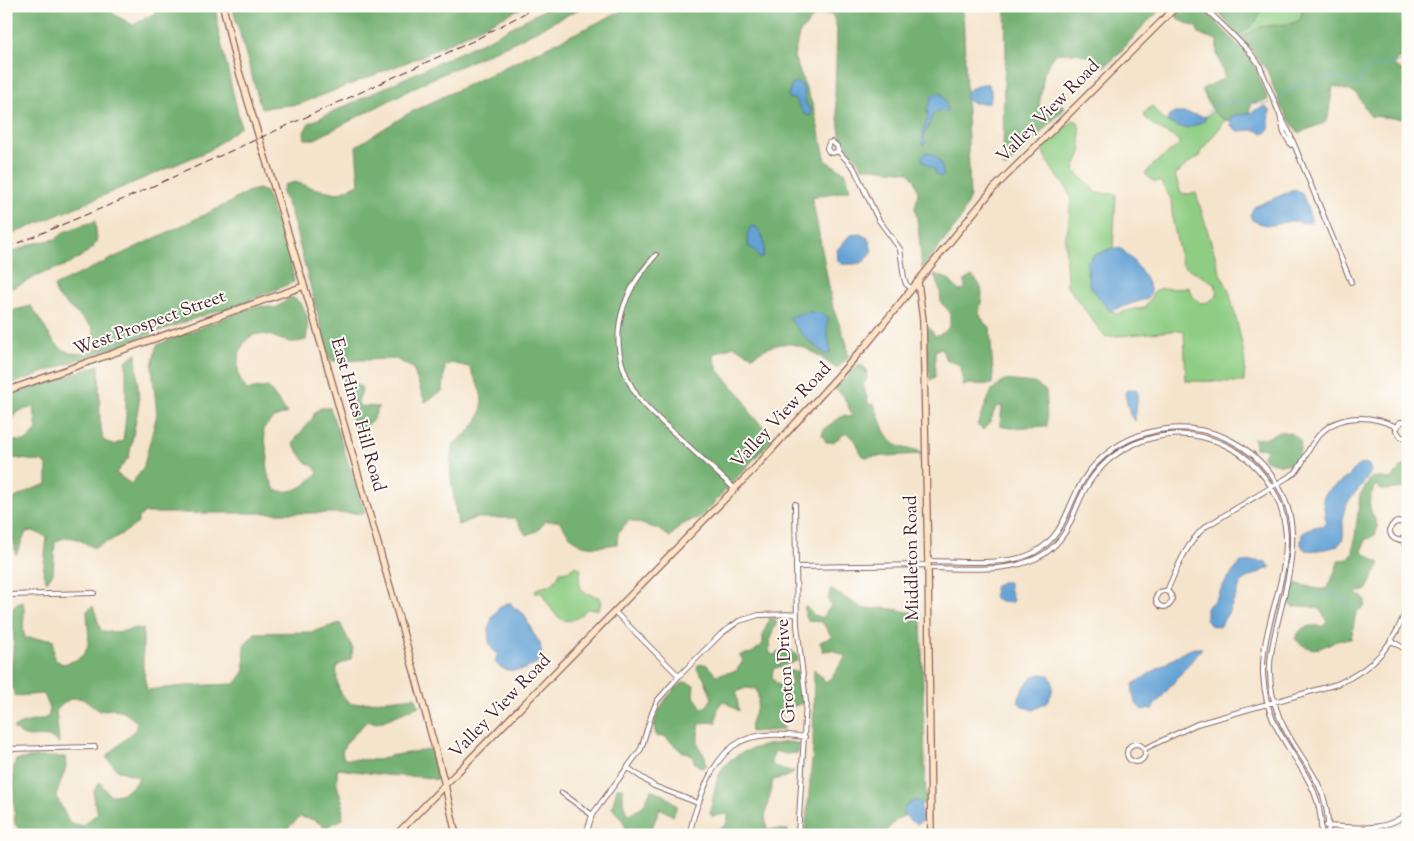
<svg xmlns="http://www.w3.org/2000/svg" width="1414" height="841" viewBox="0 0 1414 841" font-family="'Sorts Mill Goudy',serif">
	<rect width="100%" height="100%" fill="#fdfcf7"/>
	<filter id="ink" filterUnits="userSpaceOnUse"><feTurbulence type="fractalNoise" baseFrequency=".02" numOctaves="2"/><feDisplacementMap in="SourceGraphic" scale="10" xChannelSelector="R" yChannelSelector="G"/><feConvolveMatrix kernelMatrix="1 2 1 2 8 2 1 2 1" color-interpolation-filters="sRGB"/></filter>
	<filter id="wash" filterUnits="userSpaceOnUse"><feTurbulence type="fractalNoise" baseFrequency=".0096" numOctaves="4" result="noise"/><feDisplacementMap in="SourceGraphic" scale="20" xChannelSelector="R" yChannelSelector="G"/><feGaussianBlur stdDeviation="1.12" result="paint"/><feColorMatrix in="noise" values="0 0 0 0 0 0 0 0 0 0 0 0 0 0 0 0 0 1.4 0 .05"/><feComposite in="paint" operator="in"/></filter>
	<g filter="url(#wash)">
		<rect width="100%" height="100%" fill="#f5e4cc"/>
		<path fill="#8fcd84" stroke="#6c7658" d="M1262,6H1301L1302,14L1299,21L1289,24L1261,27L1241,38L1238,36C1252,26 1257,23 1262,6Z
			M1152,106C1166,128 1182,131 1205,120L1206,117L1213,111L1226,120L1201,151L1199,157L1190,162L1175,175L1181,193L1188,194L1196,193L1221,275L1229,291L1242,343L1245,365L1244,382L1186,381L1184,330L1105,337L1067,286L1065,237L1068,229L1071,199L1067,188L1054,172L1047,161L1041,146L1074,120L1078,122L1080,130V142L1082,150L1074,170L1097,193L1116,194L1113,248L1092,256C1090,261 1087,267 1087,272C1087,284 1106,308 1116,314L1134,309L1145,308C1148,303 1152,293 1156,290C1162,286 1177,291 1188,287L1192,295L1200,303L1209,302L1218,294L1214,283L1182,265L1173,222L1171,199L1160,181L1155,182L1145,174C1154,161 1169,154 1181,143C1169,132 1151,128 1143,114Z
			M576,566L581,569C577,588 580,593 599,597L601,603L599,609H587C563,634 554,614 542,593H535L536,589C550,585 554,586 560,572L568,571Z"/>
		<path fill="#73b072" stroke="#5e684e" d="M6,6H105L115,15L133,25L168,6H215L219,34L241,126L210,150L6,237Z
			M232,6H525L420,57L300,104L261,108Z
			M551,6H585L514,42L427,81L315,139H305L304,132L309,123L493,37Z
			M632,6H963L970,197L959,222L922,269L918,225L915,208L918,193L915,180L909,172L862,167L850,149L841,141L835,96L837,29L833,15L817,13L799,34L794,57L813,106L826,161L846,173L850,190L812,197L833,308L847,344L848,358L837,369C807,347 788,332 753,356L734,346L713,354L718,370L743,398L751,414L774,437L702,516L681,525L670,537L658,529L629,520L618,533L617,544C602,546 586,550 574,540C568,535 564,527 559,521H546L537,531L526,535L515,518H475L458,525C456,508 445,459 454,445C457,440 464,436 468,432C490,411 483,391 469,367L451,363L445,366L443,391L425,402L413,368L396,359L330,361L291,213L282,193L284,185L295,182L313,188L338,193L359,184L356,146L409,113Z
			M1005,6H1164L1143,26L1116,57L1104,67C1086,53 1076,51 1054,54L1044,73L1039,107L1063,105L1065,108L1006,168L1003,166L1004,80L1006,52Z
			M1184,6H1201L1251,59L1258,74L1268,100L1251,103L1249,113L1231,117L1230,121C1213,118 1208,102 1202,89L1225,78L1217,54V40L1199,34L1197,28L1178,19L1176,15Z
			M1213,6H1262C1258,23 1252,26 1238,36Z
			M1301,6H1408V55L1397,60L1393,65L1408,73V125L1405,119L1370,116L1356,93L1333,86L1328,118L1324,123L1298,133L1281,107L1267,70L1241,38L1261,27L1289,24L1299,21L1302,14Z
			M258,189L266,192C275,222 291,251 294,282L231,308L216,311L153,333L6,386V312L31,306C51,333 57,367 98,348L92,327L57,296L54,286L227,204L247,192Z
			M95,221L97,239L93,248L70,264L46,272L6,291V255L31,244L56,239L66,231Z
			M934,274L948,279L959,291L965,289V280L972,276C986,288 982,297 979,313L985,324L990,327L993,374L992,384C981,386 973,382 963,386L961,366L946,359L941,348L935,351V377L930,380L926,333L929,327L935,336L943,333L950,326V312L941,303L940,291Z
			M291,297C309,305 309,323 306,340C302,341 298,342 295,342C283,343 273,334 261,334C241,333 235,361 239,376C240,381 244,386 247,390L268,387L287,413L274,418L263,429L268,457L267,472L275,490C295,495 304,486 318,473L314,467L305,461L293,444L297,437L312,419L315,412L320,408H330L365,513H144L138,518V523C130,529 122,534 113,539C107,543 101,543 95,548C79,541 73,532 55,542L53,573L47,582L43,573L47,537L33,531L26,532L16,555L11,527V500L30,490L47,484V465L43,462L7,457L6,445L12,441H26L37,430L35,416L33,407L17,412L9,422L6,421V396L99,365L100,422L103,440L113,445L123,441L126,417V361L136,353L139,403L129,457L116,473L131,484L143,469L157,414L152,366L157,345L253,307L262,306L276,308Z
			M860,364L866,369L867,380L863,384L869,405L874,404C885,430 884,448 917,450L922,454L866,457L861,455C858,445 856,438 846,433L833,442H826L822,434L825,428L844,415L853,417L843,395L835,389L855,367Z
			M345,376L361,387L362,391L358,401L359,406L379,407C371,422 373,425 356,428L353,425L348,407L347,393L343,388V377Z
			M1004,380L1034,383L1046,391L1047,426L1010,428L1000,426L1002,406L996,407L990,422L983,430L977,425L992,390Z
			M1279,432C1288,431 1296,435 1301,442C1300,446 1300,451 1299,454C1292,470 1275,464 1264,459L1263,454L1268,449L1255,448L1254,439L1267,438Z
			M1403,466H1408V488L1381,490L1376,485C1364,504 1371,509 1378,527L1375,535L1365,540L1362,552L1380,563L1366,591L1358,592L1357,594L1365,599V606L1356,612L1351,639C1324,639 1319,661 1295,639C1302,624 1308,626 1323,626L1327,622L1320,609L1308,606L1293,607L1289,604L1294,583L1318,589H1326L1332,579L1339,560L1349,559L1353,553L1360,495L1372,477L1390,479Z
			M830,589L864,609L886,608L921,614L926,803L921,804L918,801L909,803L903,813L904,816L895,821L883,835H805L813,750L814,669L826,682L833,676L846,656L832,650L823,651L820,642L832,637L822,622L809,621L805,617V606L814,615L822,618L831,606L828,600Z
			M23,602C26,614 21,626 25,638L53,639L54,659L63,664C96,657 88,639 87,611L93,606L101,631L120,632L136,628L143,629V667L147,690L184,686L235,684L245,671L244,645L255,633L312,632L340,623L353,649L351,659L337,666C336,682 337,695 352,704L415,697L419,706L378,723L367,721L346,743L342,752L344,759L379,760L389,756L431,749L437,780L423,777L385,775L338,769C335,783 338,788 342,801C343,807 342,813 343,819L326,827L314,820L300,817L280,835H35L21,831L15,824L13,769L16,760L36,757H65L66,767L56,796L69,822L82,826L98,813C93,800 90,794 100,782L109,795C123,796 132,789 139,777L117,770L106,757L135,730L137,722C120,709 120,707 99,711C82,695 72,692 56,711L59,743C56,741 52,737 48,737C31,734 30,743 13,728C27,719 38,723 49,716V706L44,694L15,696C5,669 20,644 10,615L15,605Z
			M769,618H773L777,623C771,633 768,642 770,654L774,655C783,648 792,647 798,658L797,661L773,669L772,677L777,684L785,688L792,685L789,671H797L801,681L803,703L782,710L779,721L783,726V730L751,732C748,716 764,707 756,689L746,688L736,692L739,711L723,701L718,707L716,723L707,722L700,724C697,737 696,746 705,756L706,766L701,768L695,763L692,756L680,750L664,736L658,737C645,722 671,688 685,682L694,685L693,695L702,708L707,706L712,698L704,678L697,669L698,665L706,664L716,675L736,671L743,661L740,655L752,653L763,644V636Z
			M791,742L799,744L798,753L786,754L775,751L771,761L773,766L795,772L786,777L773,780L765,816L767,829L788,830V835H704L707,829C720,830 729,828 728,814L712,816L710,813C713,801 714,786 719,775C730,749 767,744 791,742Z
			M617,788H623V802L627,814C643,810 644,804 651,790C662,792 669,798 677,806L673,816L660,808L652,828L658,834L682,828L683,835H626C627,823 620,817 612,808Z"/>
		<path fill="#63a2d5" stroke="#566080" d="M797,82L803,86L806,104L811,110L810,116L804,114L796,100L789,98L788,95L793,83Z
			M983,84H988C992,91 993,96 988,103H974L966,100L965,93L972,88Z
			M938,93H941C945,99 948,105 946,112L938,111L934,113L924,135L926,143L923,145L922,144L924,127L928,118L927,109L932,96Z
			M1265,106L1270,111L1269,130L1266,133H1262L1256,130L1238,131L1231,126V117L1234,115L1247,114Z
			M1174,113H1185L1206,117L1205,120C1190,129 1182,131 1167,121L1170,115Z
			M927,152C938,155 943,165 943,176L941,177L936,175L935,170L923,161L922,156Z
			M1296,189L1303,195L1311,219V222C1304,225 1302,222 1295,221C1277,221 1273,231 1252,220L1250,215L1254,207Z
			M751,226L756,227C765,236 766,246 762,258H759L755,250L749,247L747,234Z
			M860,234L868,238L872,250C866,266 856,264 841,264L838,261L837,250L850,235Z
			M1113,248H1120C1131,256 1149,279 1151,293L1146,299L1110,311L1089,285L1087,263L1092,256Z
			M808,312L821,313L828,317L827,333L830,347V353L826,355C813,344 797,332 789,317Z
			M1133,389H1136L1138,392L1135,421L1130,415L1125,394L1126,391Z
			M1365,463L1369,465L1371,471C1366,484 1352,493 1346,506C1336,526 1356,545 1325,549C1319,550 1312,551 1305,550L1301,545L1302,533L1310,528L1324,525L1326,522L1323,499L1326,492L1349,476L1356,467Z
			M1257,561L1266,562L1271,567L1247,578L1241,583L1230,610L1219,627L1210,625L1206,619V608L1215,600L1225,582L1241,562Z
			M1001,582H1009V588L1013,599L1012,603L1001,602L995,599L994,587Z
			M507,603H511L513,607L524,614L533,633L540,643L542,656C536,671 502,677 495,661L498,654C480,644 490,608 507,603Z
			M1194,648H1202L1151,710L1149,708L1143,710C1134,706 1132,694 1133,684L1184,652Z
			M1040,674L1049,675C1056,684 1052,693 1048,702L1033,710L1023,707L1018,702C1022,689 1027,679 1040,674Z
			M914,801H918L921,804V814L924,817L923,821L917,824L909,820L903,813L906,806Z"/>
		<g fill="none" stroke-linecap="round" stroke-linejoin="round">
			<path stroke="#63a2d5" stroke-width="1" d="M1278,99L1299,83H1316L1325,77L1343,78L1354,84L1360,85L1362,76L1370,66C1383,67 1395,62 1408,61
				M1205,116L1214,106L1227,102L1268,104L1271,102
				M1312,592L1319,597L1336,592L1358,613"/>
		</g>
	</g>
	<g filter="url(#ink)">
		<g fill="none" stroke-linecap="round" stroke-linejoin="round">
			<defs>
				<path id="street" d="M1203,6L1248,50L1259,64L1280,115L1284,133L1291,145
					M1280,115L1289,132L1351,282
					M832,142L837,146L838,151L833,153L829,152L827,148L829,143Z
					M838,151L854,168L878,219L900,249L904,278L906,284L912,289
					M656,255C617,297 604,347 638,397C648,410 661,421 673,432C694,451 714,470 735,489
					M1408,422H1400L1396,430L1401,437L1408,438
					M795,504L797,625L806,702L798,835
					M1390 531a9 9 0 1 1 18 0a9 9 0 1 1-18 0Z
					M1403,538L1408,557
					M928,561C959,561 1008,567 1035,552C1066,534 1066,507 1083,480C1114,431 1181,414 1232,441C1262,456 1286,488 1291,522C1296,558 1284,594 1276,629C1273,643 1269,657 1270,672C1270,688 1274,704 1280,719C1299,762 1331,781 1328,835
					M796,567L928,565
					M928,568C965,568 1013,574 1044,554C1074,534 1072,507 1090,481C1120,437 1180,422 1227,446C1258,461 1280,492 1285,526C1292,576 1261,624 1263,674C1264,690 1267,706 1273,720C1292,762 1324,785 1321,835
					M1156 599a8 8 0 1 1 16 0a8 8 0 1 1-16 0Z
					M1167,591C1177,568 1186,544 1205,527L1295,473C1303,464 1306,453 1313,443C1332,413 1368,413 1397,427
					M6,595L94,593
					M615,612L679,676
					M1392,641L1408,651
					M6,743L8,817L7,835
					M1127 753a9 9 0 1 1 18 0a9 9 0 1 1-18 0Z
					M6,749L95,747
					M1144,749L1197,724L1337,684C1374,669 1397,642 1408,603
					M628,768L654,786L698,803
					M562,793L592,815
					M1326,826C1353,827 1388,833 1408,812
					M586,835L592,815L641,749L652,713L657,701L679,676L721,634L739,621L759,615L797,614
					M690,835C691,820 697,807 702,794C722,739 749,729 805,737"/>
				<path id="secondary" d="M223,6L234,55L312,312L414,671L445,785L456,835
					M918,282L923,320L928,565L931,835
					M6,391L304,286
					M396,835L755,468L867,344L993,189L1177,6"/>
			</defs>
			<use href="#street" stroke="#866463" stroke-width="6"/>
			<use href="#secondary" stroke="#866463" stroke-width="8"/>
			<use href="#street" stroke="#fff" stroke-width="4"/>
			<use href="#secondary" stroke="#ffe4c6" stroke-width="5.5"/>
			<path stroke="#4a1f2b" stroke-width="1" stroke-dasharray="8 4" stroke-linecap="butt" d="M6,248L131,196L346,99L473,41L538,6"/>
		</g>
	</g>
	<g text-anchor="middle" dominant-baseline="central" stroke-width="4" stroke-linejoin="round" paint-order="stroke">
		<g font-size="18" fill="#4a1f2b" stroke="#fdfcf7">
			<text transform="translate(1049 112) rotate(-45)">Valley View Road</text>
			<text transform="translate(150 324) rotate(-20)">West Prospect Street</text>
			<text transform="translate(357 415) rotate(74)">East Hines Hill Road</text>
			<text transform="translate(782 416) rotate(-47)">Valley View Road</text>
			<text transform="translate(913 558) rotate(-91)">Middleton Road</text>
			<text transform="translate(787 671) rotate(-94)">Groton Drive</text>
			<text transform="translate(501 707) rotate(-46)">Valley View Road</text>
		</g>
	</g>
	<rect width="1414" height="841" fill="none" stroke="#fdfcf7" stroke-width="25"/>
</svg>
